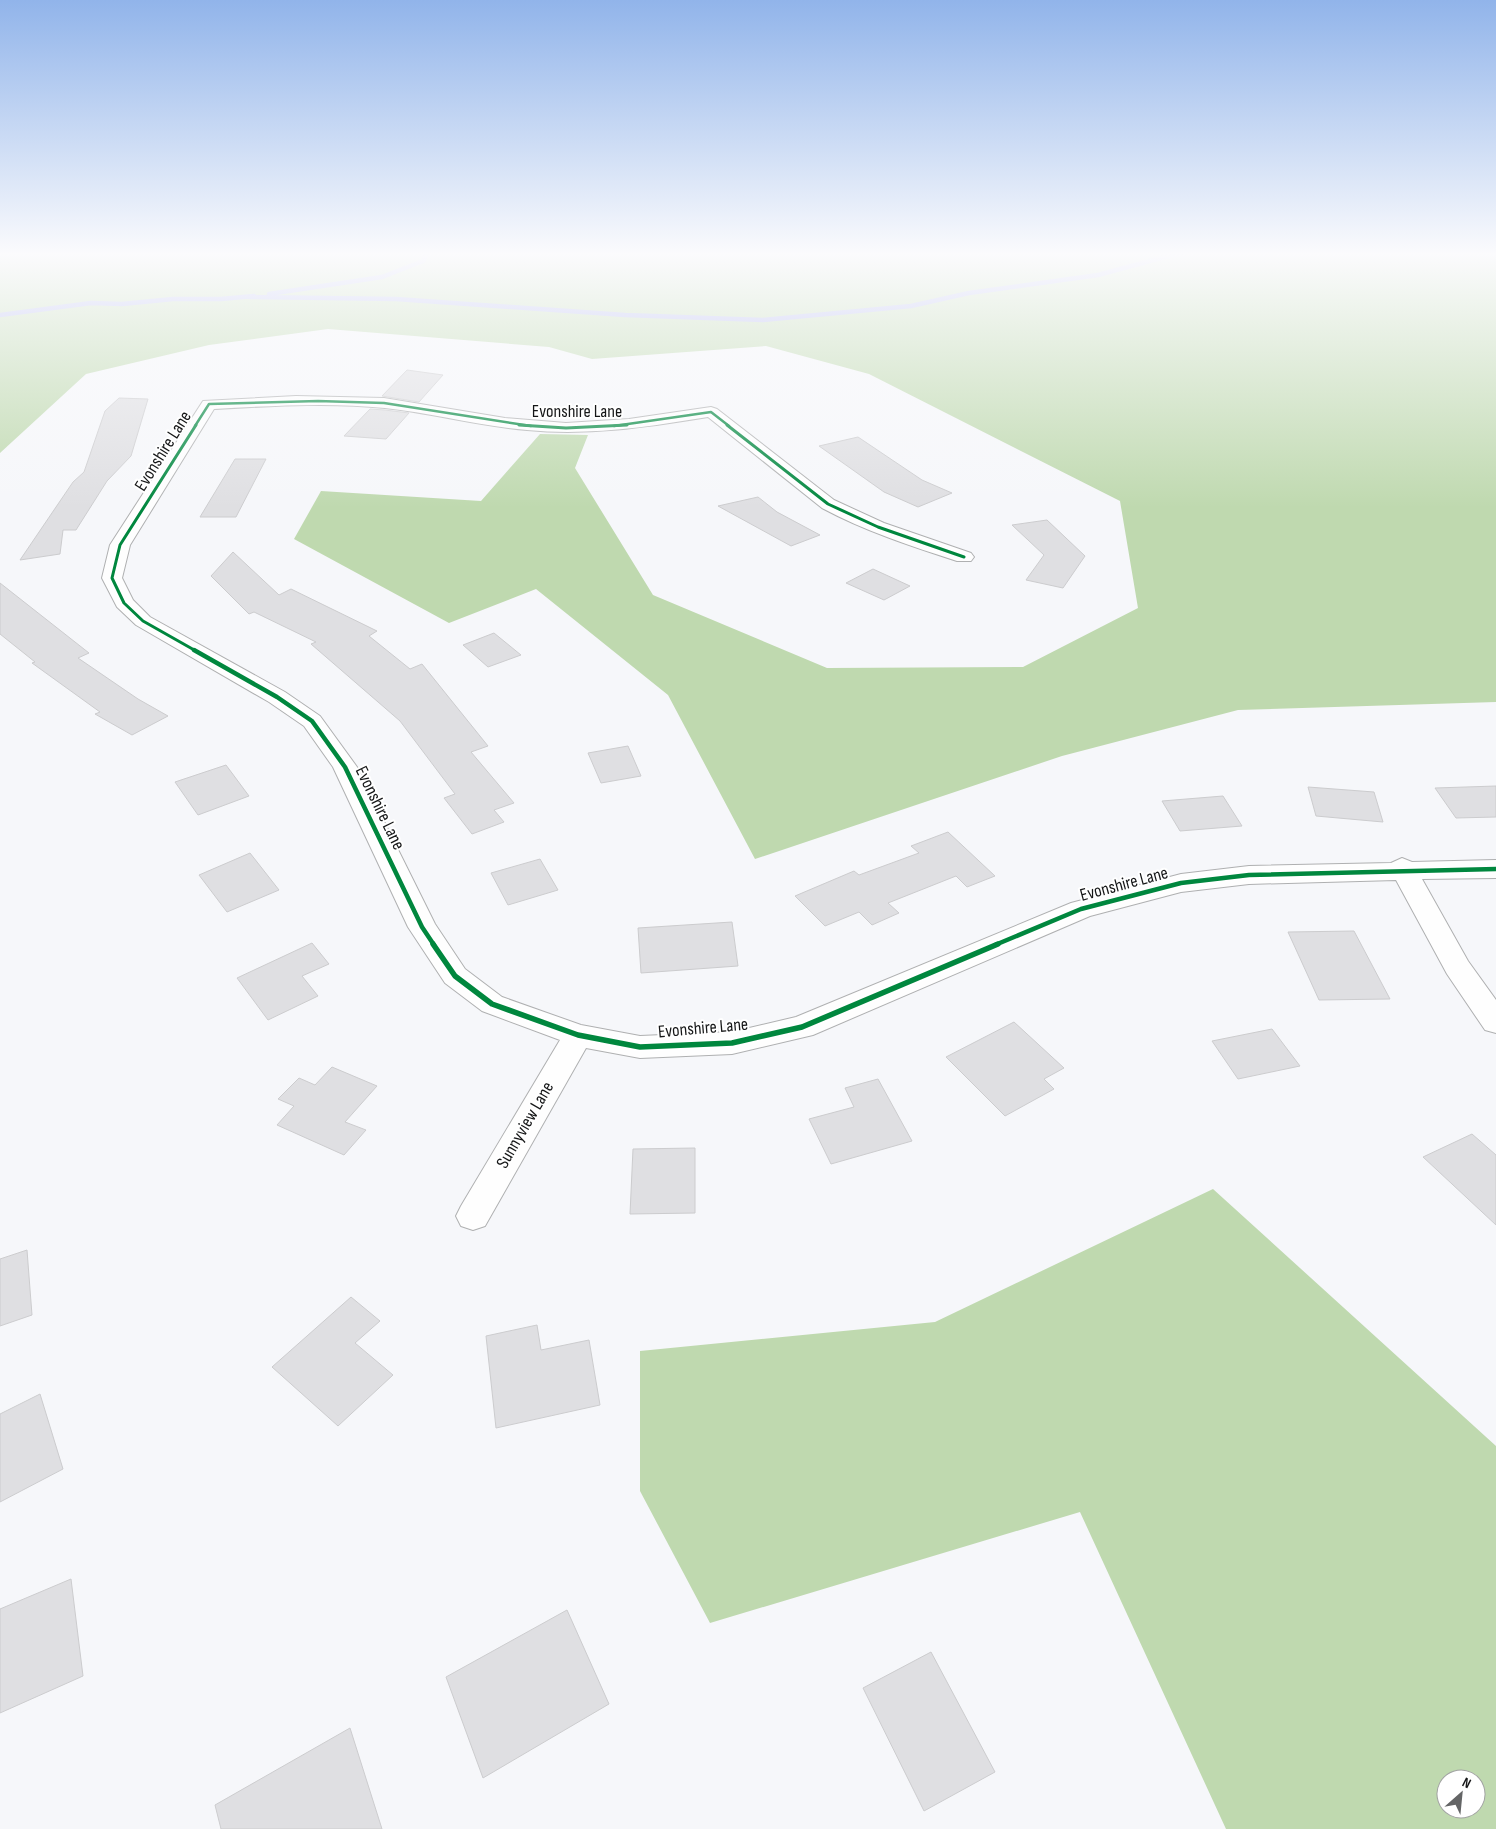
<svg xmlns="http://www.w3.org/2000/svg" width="1496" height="1829" viewBox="0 0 1496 1829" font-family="'Sofia Sans Condensed',sans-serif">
	<rect width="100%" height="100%" fill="#f6f7fa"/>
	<path fill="#bfd9af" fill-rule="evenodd" d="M0,252H1496V702L1238,710L1062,756L755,859L668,695L536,589L449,623L294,539L321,491L481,501L540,434L588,435L575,468L653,595L827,668L1023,667L1138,608L1120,501L869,374L766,346L592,359L549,347L328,329L209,345L86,374L0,453Z
		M1213,1189L1496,1446V1829H1226L1080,1512L710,1623L640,1491V1351L935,1322ZM1446,1779H1476V1809H1446Z"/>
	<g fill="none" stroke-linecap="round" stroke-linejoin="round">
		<path stroke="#afb4ed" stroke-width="4.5" d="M269,294L382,277L423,261L426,256L425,252
			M250,297L396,299L625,315L763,320L911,306L969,293L1098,275L1183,252
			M0,315L91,303L122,304L173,299H221L254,296"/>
	</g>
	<path fill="#dfdfe2" stroke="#ccccce" d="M407,370L443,375L419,402L382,396Z
		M119,398L148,399L131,456L107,481L76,530H63L60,554L20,560L73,482L84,472L105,411Z
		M370,409L385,410L409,413L386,439L344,436Z
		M858,437L922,480L952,493L918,507L884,492L819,446Z
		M235,459H266L236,517H200Z
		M758,497L777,512L820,535L791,546L718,506Z
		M1047,520L1085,556L1063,588L1026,580L1044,555L1012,525Z
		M233,552L279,595L291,589L377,631L369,636L410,669L422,664L488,746L471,752L514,803L494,810L504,822L472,834L444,798L455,794L400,721L311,644L316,642L254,612L249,614L211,576Z
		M873,569L910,586L884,600L846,583Z
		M0,583L89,653L78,658L138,699L168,716L132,735L95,714L100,712L32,663L35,662L0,634Z
		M494,633L521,655L488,667L463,645Z
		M628,746L641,776L601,783L588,753Z
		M226,765L249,796L198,815L175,782Z
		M1496,786V817L1456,818L1435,788Z
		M1308,787L1374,792L1383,822L1316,816Z
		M1223,796L1242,826L1180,831L1162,801Z
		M948,832L995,876L967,887L956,876L888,903L899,913L872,925L859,912L825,926L795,896L854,871L859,875L919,853L911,846Z
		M250,853L279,890L227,912L199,875Z
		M540,859L558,890L508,905L491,873Z
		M732,922L738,966L641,973L638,928Z
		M1354,931L1390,999L1319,1000L1288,932Z
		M312,943L329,964L302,976L318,996L268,1020L237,978Z
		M1014,1022L1064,1068L1044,1079L1054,1089L1005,1116L946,1057Z
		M1272,1029L1300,1066L1238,1079L1212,1041Z
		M332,1067L377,1086L345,1122L366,1130L344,1155L277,1125L294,1106L278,1099L299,1078L315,1085Z
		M878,1079L912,1141L831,1164L809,1119L854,1107L845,1088Z
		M1472,1134L1496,1155V1225L1423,1157Z
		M695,1148V1213L630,1214L633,1149Z
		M27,1250L32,1315L0,1326V1259Z
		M351,1297L380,1321L355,1343L393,1375L338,1426L272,1367Z
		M537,1325L541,1350L589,1340L600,1405L496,1428L486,1336Z
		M40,1394L63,1469L0,1502V1414Z
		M71,1579L83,1676L0,1713V1609Z
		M567,1610L609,1704L483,1778L446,1677Z
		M931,1652L995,1772L924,1811L863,1688Z
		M350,1728L382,1829H221L215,1805Z"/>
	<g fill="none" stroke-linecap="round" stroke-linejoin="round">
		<defs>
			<path id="minor" d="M296,396L384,398L505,418L566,423L629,419L711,407L717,409L834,500L884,523L971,553L974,557L971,561H957C911,546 865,531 822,508L708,417C647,427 588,436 527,430C479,426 432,413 385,408C328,402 271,406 214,409L130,545L122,578L133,600L150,617L285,692L320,716L357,767L435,924L465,969L502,997L581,1025L640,1036L732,1032L796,1017L1071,903L1181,874L1249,866L1391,863L1402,858L1412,862L1496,860V878L1422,879L1468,961L1496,1000V1033L1485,1030L1447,974L1396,880L1249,884L1181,892L1090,916L813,1035L732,1054L640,1058L586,1048L485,1226L473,1230L461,1226L456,1216L461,1206L560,1040L482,1011L445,983L408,927L333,767L304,726L269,702L136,625L117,607L102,578L110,545L203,401Z"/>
		</defs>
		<use href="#minor" stroke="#afb0b1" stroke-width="2"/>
		<use href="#minor" fill="#fefefe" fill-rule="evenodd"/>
		<defs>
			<path id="cycleway-far3" d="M195,426L209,404L318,401L384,403L531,426
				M614,426L711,412L729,426"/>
			<path id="cycleway-far2" d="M196,425L120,545L112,578L124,603L143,621L196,651
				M519,425L566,428L627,425
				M727,425L828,504L878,527L964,557"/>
			<path id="cycleway-far1" d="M194,650L277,697L312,721L345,767L422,927L434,945
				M995,945L1081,909L1181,883L1249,875L1496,869"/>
			<path id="cycleway" d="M433,944L455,976L492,1004L578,1035L640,1047L732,1043L802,1027L998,944"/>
		</defs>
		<use href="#cycleway-far3" stroke="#fff" stroke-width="4.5"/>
		<use href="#cycleway-far2" stroke="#fff" stroke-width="5"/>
		<use href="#cycleway-far1" stroke="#fff" stroke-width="7"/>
		<use href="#cycleway" stroke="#fff" stroke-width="9"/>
		<use href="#cycleway-far3" stroke="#00873e" stroke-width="2.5"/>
		<use href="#cycleway-far2" stroke="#00873e" stroke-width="3"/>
		<use href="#cycleway-far1" stroke="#00873e" stroke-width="4.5"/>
		<use href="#cycleway" stroke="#00873e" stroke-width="5.5"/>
	</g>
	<linearGradient id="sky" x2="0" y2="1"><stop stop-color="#91b4ea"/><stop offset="0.5" stop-color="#fbfbfd"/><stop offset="1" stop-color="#fbfbfd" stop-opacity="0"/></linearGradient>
	<rect width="1496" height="508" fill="url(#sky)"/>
	<g text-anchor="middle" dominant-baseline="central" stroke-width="4" stroke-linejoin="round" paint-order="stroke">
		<g font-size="18" fill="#151617" stroke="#fff">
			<text x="577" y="411">Evonshire Lane</text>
			<text transform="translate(163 451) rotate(-58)">Evonshire Lane</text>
			<text transform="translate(380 808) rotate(64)">Evonshire Lane</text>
			<text transform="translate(1124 884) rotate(-15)">Evonshire Lane</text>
			<text transform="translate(703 1028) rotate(-5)">Evonshire Lane</text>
			<text transform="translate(525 1125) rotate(-60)">Sunnyview Lane</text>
		</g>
	</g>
	<g transform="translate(1461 1794) rotate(27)"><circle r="24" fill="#ffffff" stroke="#a1a2a2"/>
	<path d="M0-4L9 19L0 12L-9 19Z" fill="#646566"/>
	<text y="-8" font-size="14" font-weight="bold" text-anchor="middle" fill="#151617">N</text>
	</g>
</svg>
